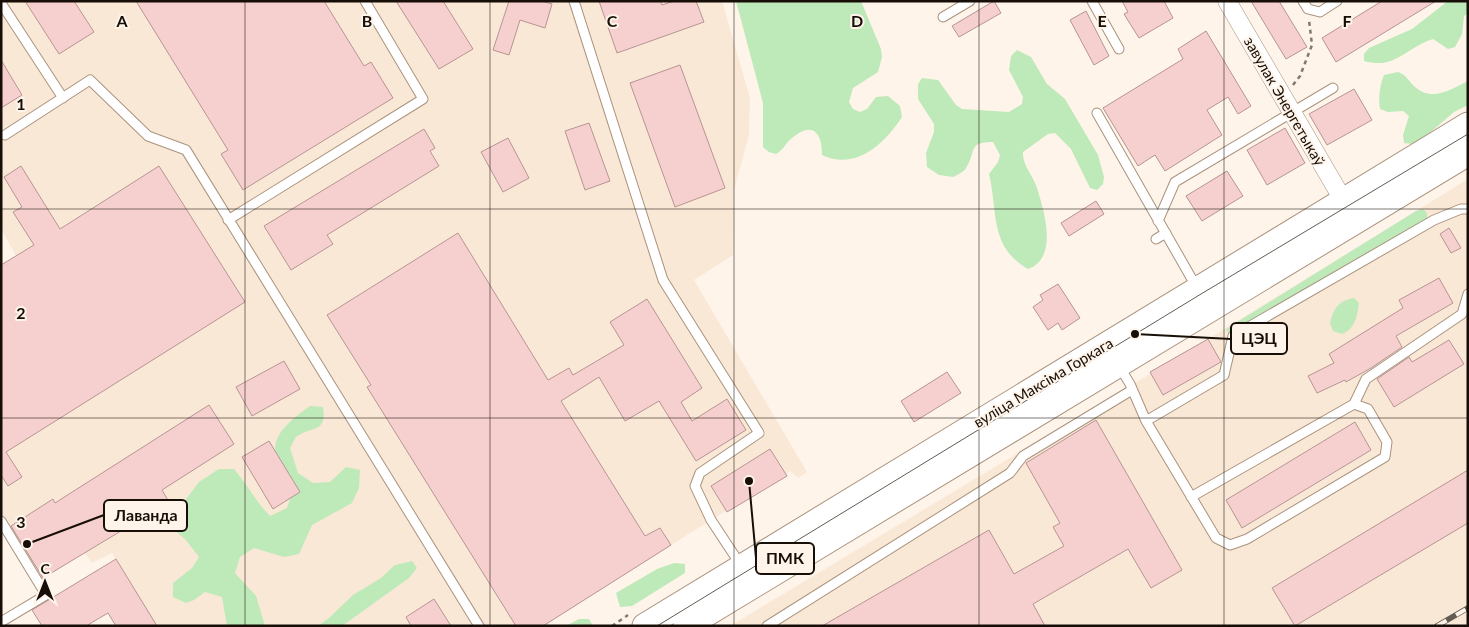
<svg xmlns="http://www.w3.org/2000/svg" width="1469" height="627" viewBox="0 0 1469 627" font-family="Lato,sans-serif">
	<rect width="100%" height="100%" fill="#fef4ea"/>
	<path fill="#fae8d7" d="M1,1H722L750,98L749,135L734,190L733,255L694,280L807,472L798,478L790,471L786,474L787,476L727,512L726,511L711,520L543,626H157L112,553L92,563L85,553L41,579L1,515V265L16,256L1,229Z
		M1468,179V626H730L1208,339Z"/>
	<path fill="#bee9b8" d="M736,1H861L881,49L882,57L878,72L853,88L849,102L853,109L860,112L867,109L876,97L888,96L900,106L902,117C884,144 856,171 822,155C822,134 814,120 792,138C785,143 784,150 776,154L769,152L763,147V103Z
		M1448,1H1468V13L1464,16L1462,34L1455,47L1448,49L1433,39C1405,48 1395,70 1364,61V54L1369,48L1412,29Z
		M1017,50L1031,57L1047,84L1065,99L1098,155L1104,177L1103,184L1097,190L1090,188L1071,149L1055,133L1048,134L1023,152C1022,165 1033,175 1037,188C1044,211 1059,258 1028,269C989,247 998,211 989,174L998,162L1000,155L993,142C967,142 977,151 966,168C964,172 957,175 953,177L939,175L927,167L926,153L934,132V124L918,99V84L922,78L938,80L956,105L962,109L1009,112L1022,104L1023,97L1009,70L1011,56Z
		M1398,72C1406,75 1408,80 1413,85C1431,103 1449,90 1468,81V105L1454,112L1419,142L1412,144L1404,143L1403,135L1409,116L1403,111L1388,112L1380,109C1378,99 1380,84 1384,75Z
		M1423,209L1427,213V219L1237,331L1229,334L1226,329L1416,211Z
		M1354,298L1359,303C1357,317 1355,329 1342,334L1333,331L1330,323C1334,308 1338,301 1354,298Z
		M310,406L323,407C327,434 312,425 296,437C294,440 292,445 290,448L298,473L313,483L330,482L346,467L360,470L359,488L352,503L312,525L299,554L284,557L254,548L240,557L235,573L256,596L265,626H227L222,597L205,592L194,600L186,603L173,597V583L192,568L199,557L185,539L174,530L177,511L199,482L219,469H234C247,484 256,502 270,516L287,508L291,496C270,449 264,439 310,406Z
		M412,561L417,568L409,578L342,626H318L329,618L353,595L381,578L395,565Z
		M674,563L685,564V573L632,606L620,607L616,593L657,569Z
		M579,619H589L593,626H566Z"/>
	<path fill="#f6d0ce" stroke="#b79493" d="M25,1H74L94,32L59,54Z
		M136,1H324L364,66L371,62L393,98L243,190L221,154L228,150Z
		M396,1H443L473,49L439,69Z
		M509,1H542L552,4L545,28L520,20L509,55L493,50Z
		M599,1H660L662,5L674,1H696L704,22L617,53Z
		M994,1L1001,13L959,37L952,26Z
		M1122,1H1164L1173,18L1139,38L1124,14L1128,12Z
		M1251,1H1279L1307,47L1286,59Z
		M1382,1H1436L1336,62L1322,38Z
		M1086,11L1109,56L1094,65L1070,20Z
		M1206,31L1251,106L1238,114L1228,97L1207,110L1222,135L1165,171L1155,155L1138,166L1103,108L1183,59L1178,49Z
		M1,60L22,95L1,108Z
		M680,65L725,188L675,207L630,83Z
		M1354,89L1372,120L1327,145L1309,114Z
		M589,123L610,181L585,190L565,131Z
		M1285,128L1305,163L1267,185L1247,150Z
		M424,129L435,148L430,151L439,166L327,235L333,244L291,270L264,226Z
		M508,138L529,178L503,192L481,152Z
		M21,166L60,229L159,166L245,302L6,452L22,477L8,486L1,475V265L34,245L13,212L22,207L4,177Z
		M1227,171L1243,196L1202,221L1186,196Z
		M1096,201L1104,214L1069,236L1061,223Z
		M1449,228L1461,248L1451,253L1440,234Z
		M458,233L548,380L569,368L573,375L624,345L610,322L647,299L702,388L681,402L692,421L727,399L746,430L696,461L659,401L625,421L599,377L561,401L645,536L660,528L671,545L543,626H516L367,387L371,385L327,315Z
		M1439,278L1453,303L1396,336L1402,347L1371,368L1346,382L1345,380L1317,393L1308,376L1334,363L1329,354L1403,308L1399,300Z
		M1058,284L1080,318L1062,330L1058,323L1048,330L1033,307L1043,300L1040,295Z
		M1208,339L1221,362L1163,395L1150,372Z
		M1449,340L1464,364L1394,407L1377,379L1409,357L1412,362Z
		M284,361L300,389L252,416L236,387Z
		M947,372L961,393L914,422L901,401Z
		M209,405L234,444L162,490L169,502L43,578L11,526L53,499L55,503Z
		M1096,420L1182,570L1151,588L1128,549L1033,604L1045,626H822L989,530L1014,574L1064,546L1053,527L1060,523L1026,463Z
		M1355,422L1371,450L1242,528L1226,500Z
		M269,441L300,492L273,509L242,457Z
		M770,449L787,476L727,512L711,486Z
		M1468,470V523L1295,626L1272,588Z
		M116,559L157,626H116L108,613L86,626H42L32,610Z
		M434,599L451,626H411L406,617Z"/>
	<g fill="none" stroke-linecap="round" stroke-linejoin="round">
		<defs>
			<path id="service" d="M574,1L663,280L759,433L700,473L695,486L711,520L742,567
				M1092,1L1119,49
				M1303,1L1308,9L1320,12L1337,1
				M1,3L63,98
				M943,17L970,1
				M1097,113L1197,288
				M5,135L90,80L148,136L186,150L479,626
				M228,220L423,99L365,1
				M1158,221L1175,182L1333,88
				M1156,239L1166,233
				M1119,366L1130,384L1146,421L1216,538L1230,545L1247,539L1385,457L1387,442L1368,409L1354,404L1191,497
				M1354,404L1366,379L1462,314L1468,294
				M1146,421L1224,375L1233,336L1434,220L1461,209H1468
				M1,521L46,595L1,622
				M767,626L1010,473L1023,456L1132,390"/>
			<path id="minor" d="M1227,1L1349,210"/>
			<path id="secondary" d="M645,626L1468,125
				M686,626L1468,153"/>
		</defs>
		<use href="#service" stroke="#aa937d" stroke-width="11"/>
		<use href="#minor" stroke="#aa937d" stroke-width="19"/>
		<use href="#secondary" stroke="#aa937d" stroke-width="27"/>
		<path stroke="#817970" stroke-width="2.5" stroke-dasharray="4 4" stroke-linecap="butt" d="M1293,85L1300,76L1312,45L1309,20
			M612,626L628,615"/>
		<use href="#service" stroke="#fff" stroke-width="9"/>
		<use href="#minor" stroke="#fff" stroke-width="18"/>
		<use href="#secondary" stroke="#fff" stroke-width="25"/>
		<path stroke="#645c53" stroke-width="1" d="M657,626L1201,294L1468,134"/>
		<defs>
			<path id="rail" d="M1437,626L1468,608"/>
		</defs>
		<use href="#rail" stroke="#645c53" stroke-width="5.5"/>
		<use href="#rail" stroke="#fef4ea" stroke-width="4" stroke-dasharray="11" stroke-linecap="butt"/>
	</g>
	<path fill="none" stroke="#170f07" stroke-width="1" stroke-opacity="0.55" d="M245,1V626M490,1V626M734,1V626M979,1V626M1224,1V626M1,209H1468M1,418H1468"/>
	<g text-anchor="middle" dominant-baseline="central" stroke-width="4" stroke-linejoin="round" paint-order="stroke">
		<g font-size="15" fill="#170f07" stroke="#fef4ea">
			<text transform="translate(1285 101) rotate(60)">завулак Энергетыкаў</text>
			<text transform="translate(1043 382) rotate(-31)">вуліца Максіма Горкага</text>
		</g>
	</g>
	<g font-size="16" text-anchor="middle" font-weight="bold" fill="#170f07" stroke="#fef4ea" stroke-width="4" stroke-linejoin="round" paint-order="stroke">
		<text x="122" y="27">A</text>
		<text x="367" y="27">B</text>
		<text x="612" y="27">C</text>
		<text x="857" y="27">D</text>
		<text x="1102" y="27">E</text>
		<text x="1347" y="27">F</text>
		<text x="21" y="110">1</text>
		<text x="21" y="319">2</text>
		<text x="21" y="528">3</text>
	</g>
	<path fill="none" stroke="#170f07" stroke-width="2" d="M1135 334L1231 339M27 544L104 515M749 481L756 558"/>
	<g fill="#170f07" stroke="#fef4ea" stroke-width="2">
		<circle cx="1135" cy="334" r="5"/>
		<circle cx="27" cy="544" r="5"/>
		<circle cx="749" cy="481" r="5"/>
	</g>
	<g fill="#fef4ea" stroke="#170f07" stroke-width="2">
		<rect x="1231" y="323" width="56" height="31" rx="5"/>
		<rect x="104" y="500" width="83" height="31" rx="5"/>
		<rect x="756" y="543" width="58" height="31" rx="5"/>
	</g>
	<g font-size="16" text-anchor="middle" font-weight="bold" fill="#170f07">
		<text x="1259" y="344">ЦЭЦ</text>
		<text x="146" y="521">Лаванда</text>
		<text x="785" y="564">ПМК</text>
	</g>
	<rect width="1469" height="627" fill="none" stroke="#170f07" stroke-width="5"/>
	<g transform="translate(45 582)" stroke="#fef4ea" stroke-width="4" paint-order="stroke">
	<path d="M0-4L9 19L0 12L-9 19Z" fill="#170f07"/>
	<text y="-8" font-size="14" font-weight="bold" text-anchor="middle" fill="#170f07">С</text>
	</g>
</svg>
